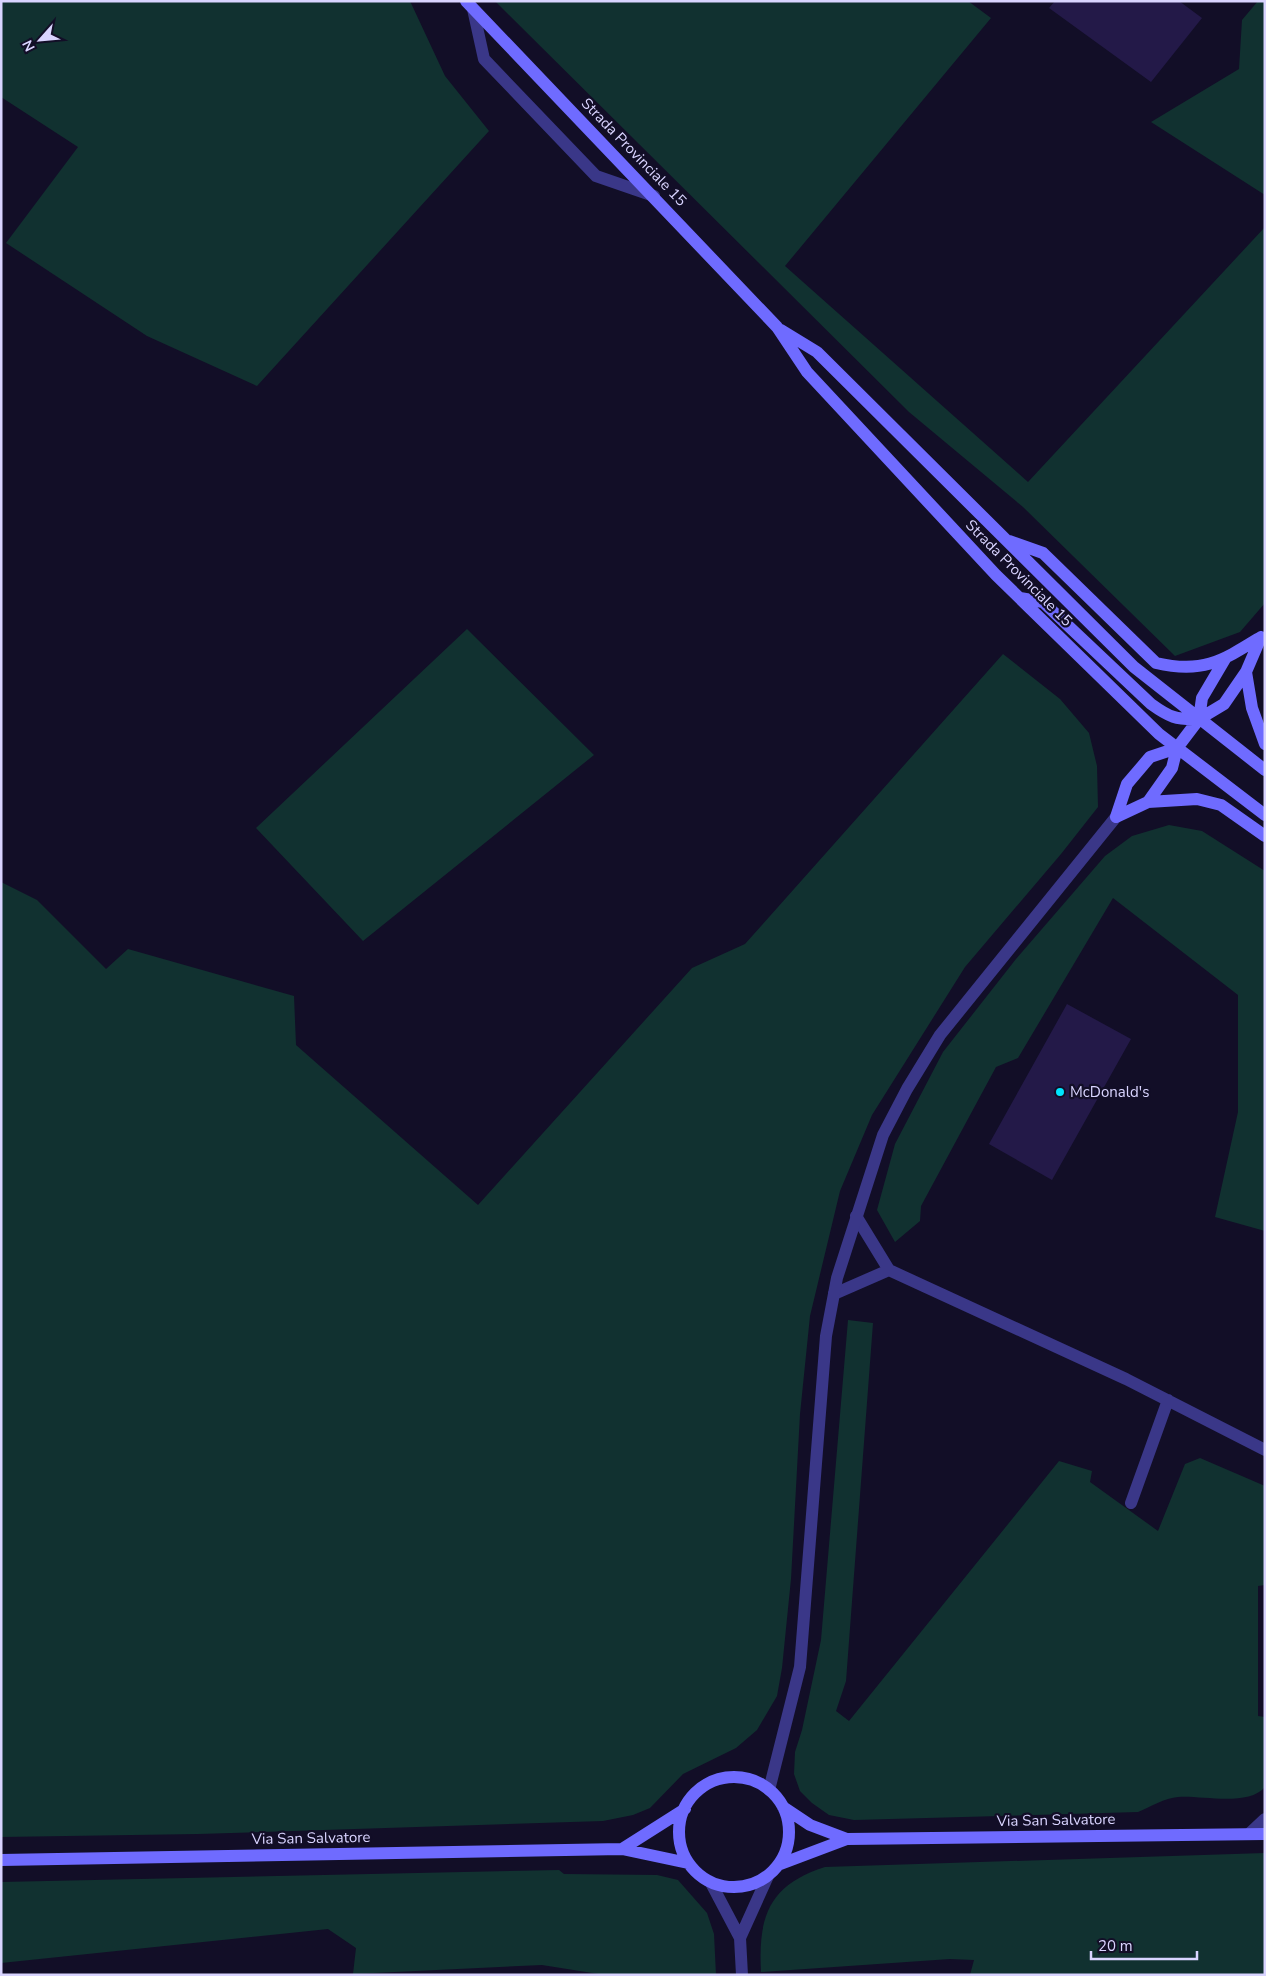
<svg xmlns="http://www.w3.org/2000/svg" width="1266" height="1976" viewBox="0 0 1266 1976" font-family="'Nunito Sans',sans-serif">
	<rect width="100%" height="100%" fill="#120e27"/>
	<path fill="#113130" d="M1,1H410L445,76L489,131L257,386L147,336L6,243L78,147L1,97Z
		M495,1H968L991,18L785,266L1028,482L1265,227V603L1240,632L1175,656L1023,507L909,412Z
		M1258,1H1265V195L1151,122L1239,69L1242,20Z
		M467,629L594,755L363,941L256,828Z
		M1003,654L1060,699L1089,733L1097,766L1098,807L1061,854L965,967L872,1115L840,1191L810,1316L800,1414L791,1579L782,1668L777,1696L757,1730L736,1748L683,1774L650,1808L633,1815L603,1821L198,1834L1,1837V882L37,900L106,969L128,949L294,996L296,1045L478,1205L692,968L745,944Z
		M1169,825L1202,831L1265,871V1231L1215,1217L1238,1112V995L1113,898L1018,1058L996,1067L921,1206L920,1221L895,1242L877,1210L895,1144L943,1052L1016,959L1105,856L1132,836Z
		M848,1320L873,1323L846,1681L836,1711L849,1721L1059,1461L1092,1471L1090,1482L1158,1531L1185,1464L1200,1458L1265,1486V1585L1258,1586V1716L1265,1717V1787C1248,1807 1201,1795 1178,1797C1165,1798 1150,1807 1138,1812L854,1820L829,1815L812,1803L800,1791L794,1774L795,1752L802,1730L821,1640Z
		M1265,1853V1975H970L974,1960L950,1959L761,1972C758,1916 769,1885 825,1867Z
		M559,1870L564,1874L657,1875L678,1880L707,1913L714,1934L716,1975H605L542,1965L353,1974L356,1948L328,1929L1,1963V1882Z"/>
	<path fill="#231948" d="M1055,1H1179L1202,18L1151,82L1049,8Z
		M1067,1004L1131,1039L1052,1180L989,1144Z"/>
	<g fill="none" stroke-linecap="round" stroke-linejoin="round">
		<path stroke="#3a3788" stroke-width="12" d="M473,9L484,59L596,176L654,196
			M856,1216L889,1270L1126,1379L1265,1450
			M834,1294L889,1270
			M1131,1503L1168,1400
			M1249,1834L1265,1819
			M711,1883L740,1938L742,1975
			M740,1938L768,1876"/>
		<path stroke="#3a3788" stroke-width="12" d="M769,1790L800,1667L826,1336L837,1278L883,1135L907,1089L940,1035L1116,817"/>
		<path stroke="#6f6bff" stroke-width="12" d="M466,1L777,327L807,372L996,575L1159,734L1265,815
			M781,330L817,352L1134,667L1265,770
			M1009,541L1043,553L1156,663C1203,674 1222,661 1261,637
			M1020,598L1043,602L1151,704C1169,717 1176,720 1199,719
			M1246,672L1252,708L1265,744
			M1199,719L1202,698L1225,659
			M1148,802L1172,768L1177,748L1199,719L1224,704L1246,672L1261,637
			M1116,817L1148,802L1197,799L1221,805L1265,836
			M1116,817L1127,784L1150,757L1177,748
			M679 1832a55 55 0 1 1 110 0a55 55 0 1 1-110 0Z
			M783,1807L810,1825L847,1839
			M622,1849L685,1809
			M1,1860L622,1849L688,1863
			M778,1865L847,1839L1265,1834"/>
	</g>
	<circle fill="#00e5ff" stroke="#120e27" stroke-width="2" cx="1060" cy="1092" r="5"/>
	<g text-anchor="middle" dominant-baseline="central" stroke-width="4.5" stroke-linejoin="round" paint-order="stroke">
		<g font-size="15" fill="#d9d4ff" stroke="#120e27">
			<text transform="translate(634 152) rotate(46)">Strada Provinciale 15</text>
			<text transform="translate(1019 573) rotate(45)">Strada Provinciale 15</text>
			<text transform="translate(1056 1820) rotate(-1)">Via San Salvatore</text>
			<text transform="translate(311 1838) rotate(-1)">Via San Salvatore</text>
		</g>
		<g font-size="15" fill="#d9d4ff" stroke="#120e27" text-anchor="start">
			<text x="1070" y="1092">McDonald's</text>
		</g>
	</g>
	<rect width="1266" height="1976" fill="none" stroke="#d9d4ff" stroke-width="5"/>
	<g transform="translate(40 40) rotate(243)" stroke="#120e27" stroke-width="4" paint-order="stroke">
	<path d="M0-4L9 19L0 12L-9 19Z" fill="#d9d4ff"/>
	<text y="-8" font-size="14" font-weight="bold" text-anchor="middle" fill="#d9d4ff">N</text>
	</g>
	<path d="M1091 1951v8h106v-8" fill="none" stroke="#d9d4ff" stroke-width="2.5"/>
	<text x="1098" y="1951" font-size="15" fill="#d9d4ff" stroke="#120e27" stroke-width="4" paint-order="stroke">20 m</text>
</svg>
